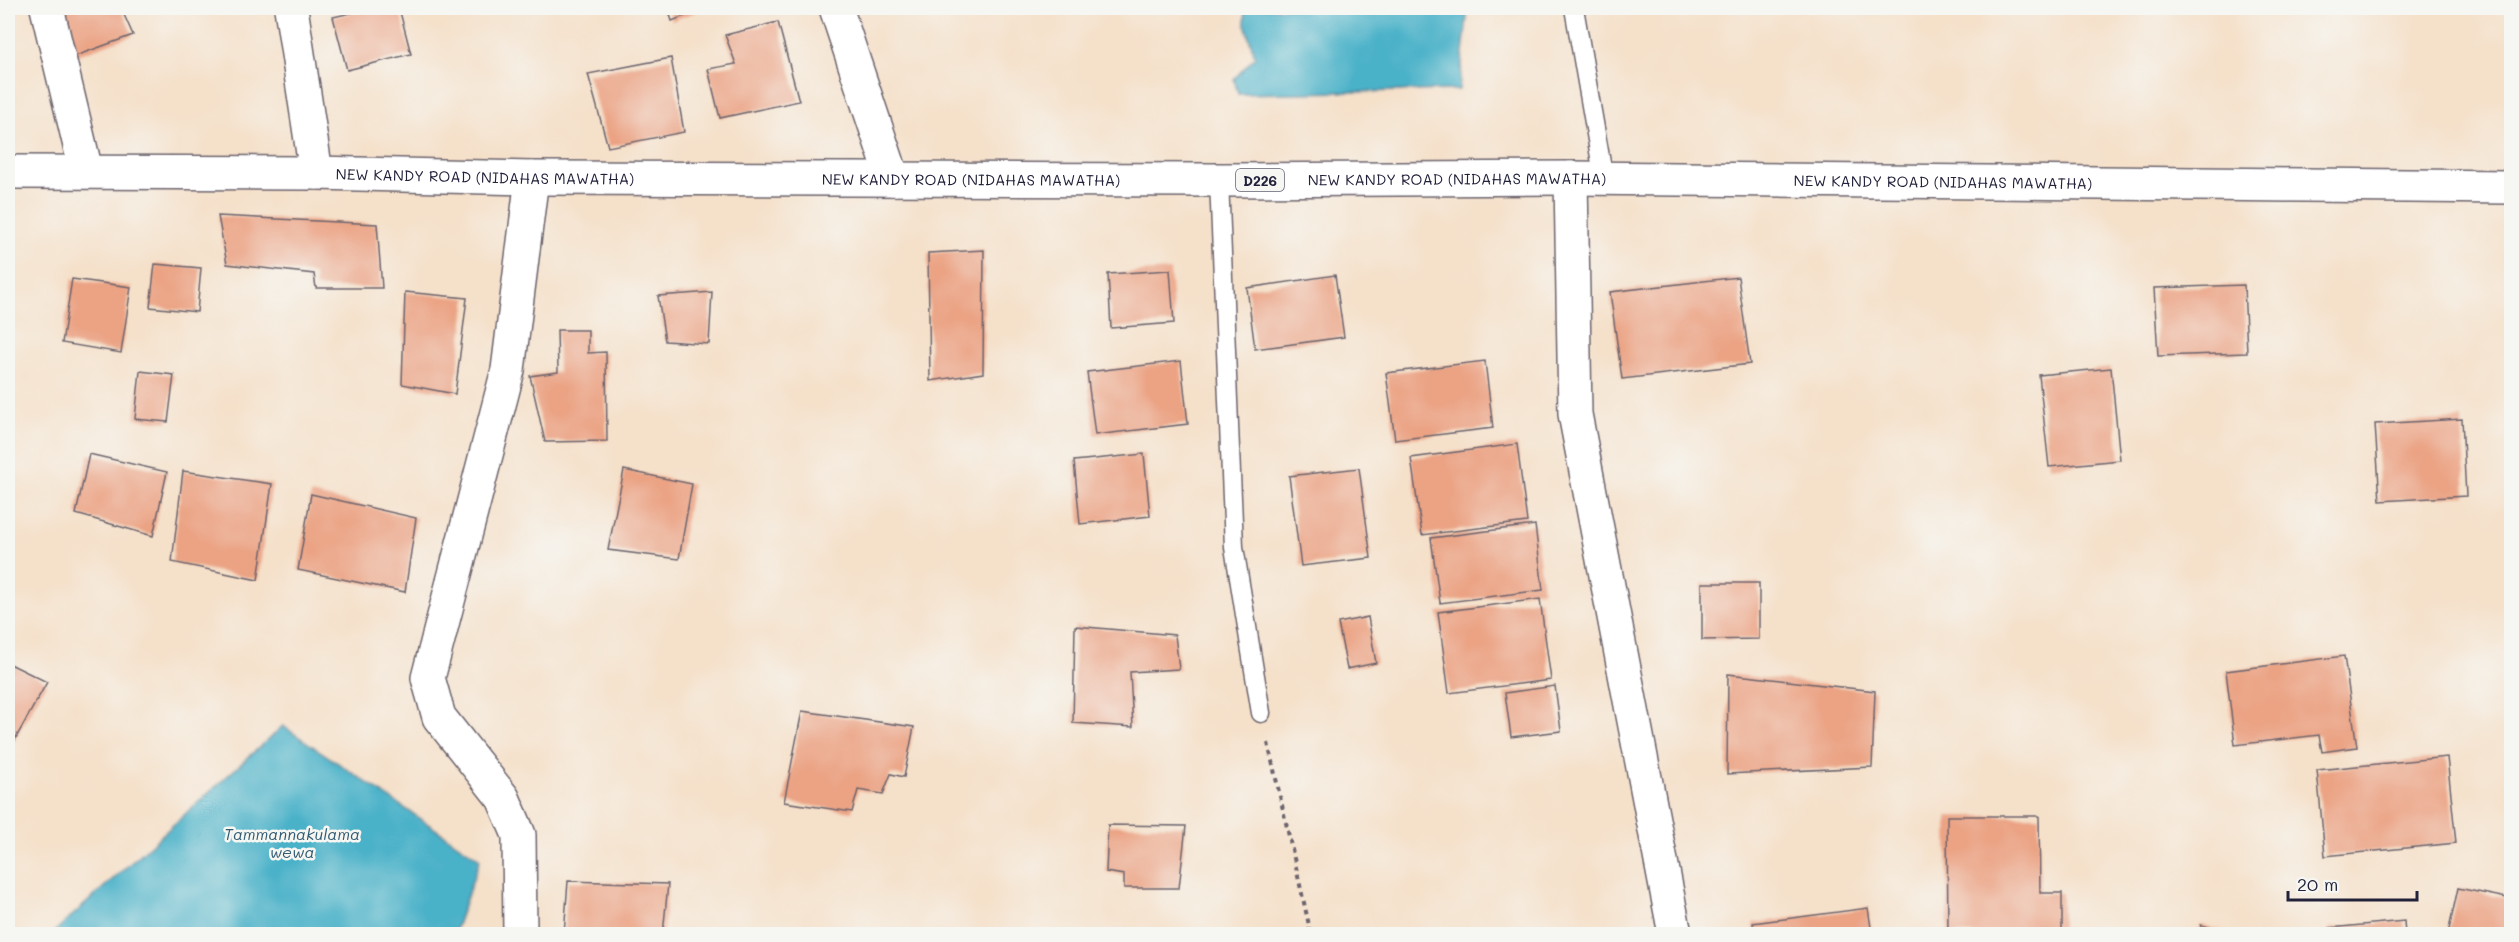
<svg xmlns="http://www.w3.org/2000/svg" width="2519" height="942" viewBox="0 0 2519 942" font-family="Mali,sans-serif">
	<rect width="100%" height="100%" fill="#f6f6f2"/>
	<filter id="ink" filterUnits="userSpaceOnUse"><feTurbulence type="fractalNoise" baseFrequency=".0167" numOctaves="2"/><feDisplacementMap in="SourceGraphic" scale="12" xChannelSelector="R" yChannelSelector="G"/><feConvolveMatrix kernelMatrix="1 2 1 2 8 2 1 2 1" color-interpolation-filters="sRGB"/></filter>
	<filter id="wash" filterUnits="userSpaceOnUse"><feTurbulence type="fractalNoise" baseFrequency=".008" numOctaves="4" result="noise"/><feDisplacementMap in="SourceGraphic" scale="24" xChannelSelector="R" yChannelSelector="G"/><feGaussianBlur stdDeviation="1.35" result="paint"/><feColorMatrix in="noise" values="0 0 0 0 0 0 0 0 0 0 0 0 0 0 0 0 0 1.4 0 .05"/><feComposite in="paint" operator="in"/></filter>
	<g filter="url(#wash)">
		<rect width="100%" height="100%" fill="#f5e0c9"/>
		<path fill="#49b1c8" stroke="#366a82" stroke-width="1.5" d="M1245,8H1468L1459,90L1238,94L1234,79L1255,57L1245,24Z
			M283,726L480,859L454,934H52Z"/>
		<g id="blocks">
			<path fill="#eba384" d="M58,8H121L133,35L67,59Z
				M373,8H399L411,54L347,70L333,17Z
				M668,8H705L672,21Z
				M778,22L799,101L720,118L708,69L736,64L725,35Z
				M671,58L684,132L608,147L588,74Z
				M218,216L377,224L382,288H316L314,274L227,264Z
				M984,250L983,373L930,381L928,253Z
				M155,264L201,268L197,312L150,307Z
				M1170,270L1174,323L1111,328L1108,274Z
				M1335,275L1344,337L1255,349L1247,288Z
				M1738,277L1750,364L1622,379L1610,292Z
				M72,279L131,287L121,353L62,343Z
				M2244,285L2247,353L2158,356L2154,288Z
				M405,292L467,298L455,394L402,384Z
				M712,292L709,344L665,341L658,296Z
				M557,330H588V353L606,352L607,441L545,442L530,376L558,372Z
				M1181,361L1188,424L1095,435L1087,372Z
				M1485,361L1493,428L1395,440L1386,373Z
				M2111,368L2120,460L2049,467L2039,375Z
				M140,371L174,375L168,422L135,419Z
				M2462,419L2466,496L2380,501L2375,424Z
				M1517,444L1527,522L1422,535L1411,458Z
				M89,454L167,472L153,536L76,514Z
				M1144,454L1150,516L1080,524L1074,461Z
				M1359,468L1371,558L1301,566L1289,476Z
				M624,470L692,484L679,559L608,550Z
				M183,471L272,484L258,580L172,562Z
				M311,494L416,518L405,592L298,570Z
				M1535,525L1543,590L1440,603L1431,538Z
				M1702,583H1759V639L1702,640Z
				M1540,599L1551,680L1449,693L1438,612Z
				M1368,617L1376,663L1347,669L1338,623Z
				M1075,626L1175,635L1179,669L1130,672L1133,727L1073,723Z
				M2344,656L2357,747L2322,752L2319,735L2235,745L2226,671Z
				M8,663L47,682L8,752Z
				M1728,674L1875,691L1872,767L1727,774Z
				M1555,686L1561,731L1511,737L1505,693Z
				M802,711L914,727L904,777L891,774L883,794L858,790L852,812L784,802Z
				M2447,757L2456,843L2325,856L2317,770Z
				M1947,816H2039L2040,893H2062V934H1948Z
				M1108,825L1186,826L1179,888H1124V875L1106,872Z
				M568,881L668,884L663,934H564Z
				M2458,888L2512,899L2507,934H2448Z
				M1868,908L1872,934H1754L1753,923Z
				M2404,921L2405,934H2330V928Z
				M2201,925L2235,934H2199Z"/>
		</g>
	</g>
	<g filter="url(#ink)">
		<use href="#blocks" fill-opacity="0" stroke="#6c646d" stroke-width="1.5"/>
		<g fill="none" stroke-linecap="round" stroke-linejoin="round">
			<defs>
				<path id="lane" d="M1574,8L1604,180
					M1219,180L1234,547L1261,713"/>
				<path id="street" d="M47,8L86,171
					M291,8L316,173
					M836,8L893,179
					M1571,178L1575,414L1675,934
					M520,934L519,835L503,798L439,717L428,678L508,370L532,178"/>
				<g id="primary">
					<path id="s1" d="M8,172L316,173L532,178L1219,180L1571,178L2512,187"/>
				</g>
			</defs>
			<use href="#lane" stroke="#6c646d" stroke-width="21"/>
			<use href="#street" stroke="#6c646d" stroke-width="36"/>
			<use href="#primary" stroke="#6c646d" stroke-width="36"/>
			<path stroke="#6c646d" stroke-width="4" stroke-dasharray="4.5 4.5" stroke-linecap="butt" d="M1268,743L1311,934"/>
			<use href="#lane" stroke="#fff" stroke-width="18"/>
			<use href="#street" stroke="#fff" stroke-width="33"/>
			<use href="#primary" stroke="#fff" stroke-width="33"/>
		</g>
	</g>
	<g text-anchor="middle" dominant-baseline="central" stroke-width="5" stroke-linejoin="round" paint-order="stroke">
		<rect fill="#f6f6f2" stroke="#626272" stroke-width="1.5" x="1236" y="169" width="48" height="22" rx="4.5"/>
		<g font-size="14" font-weight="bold" fill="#22223b">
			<text x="1260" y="180">D226</text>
		</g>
		<g font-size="15" fill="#22223b" stroke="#f6f6f2">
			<text stroke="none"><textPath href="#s1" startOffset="477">NEW KANDY ROAD (NIDAHAS MAWATHA)</textPath></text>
			<text stroke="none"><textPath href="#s1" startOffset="963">NEW KANDY ROAD (NIDAHAS MAWATHA)</textPath></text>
			<text stroke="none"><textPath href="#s1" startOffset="1449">NEW KANDY ROAD (NIDAHAS MAWATHA)</textPath></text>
			<text stroke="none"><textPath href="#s1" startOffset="1935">NEW KANDY ROAD (NIDAHAS MAWATHA)</textPath></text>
		</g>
		<g font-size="16" font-style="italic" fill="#325b73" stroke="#f6f6f2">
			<text x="292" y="833">Tammannakulama<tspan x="292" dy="18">wewa</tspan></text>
		</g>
	</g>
	<rect width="2519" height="942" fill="none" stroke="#f6f6f2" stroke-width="30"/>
	<path d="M2288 891v9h129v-9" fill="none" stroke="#22223b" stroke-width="3"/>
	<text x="2297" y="891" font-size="18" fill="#22223b" stroke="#f6f6f2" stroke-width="4.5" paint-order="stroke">20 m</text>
</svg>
